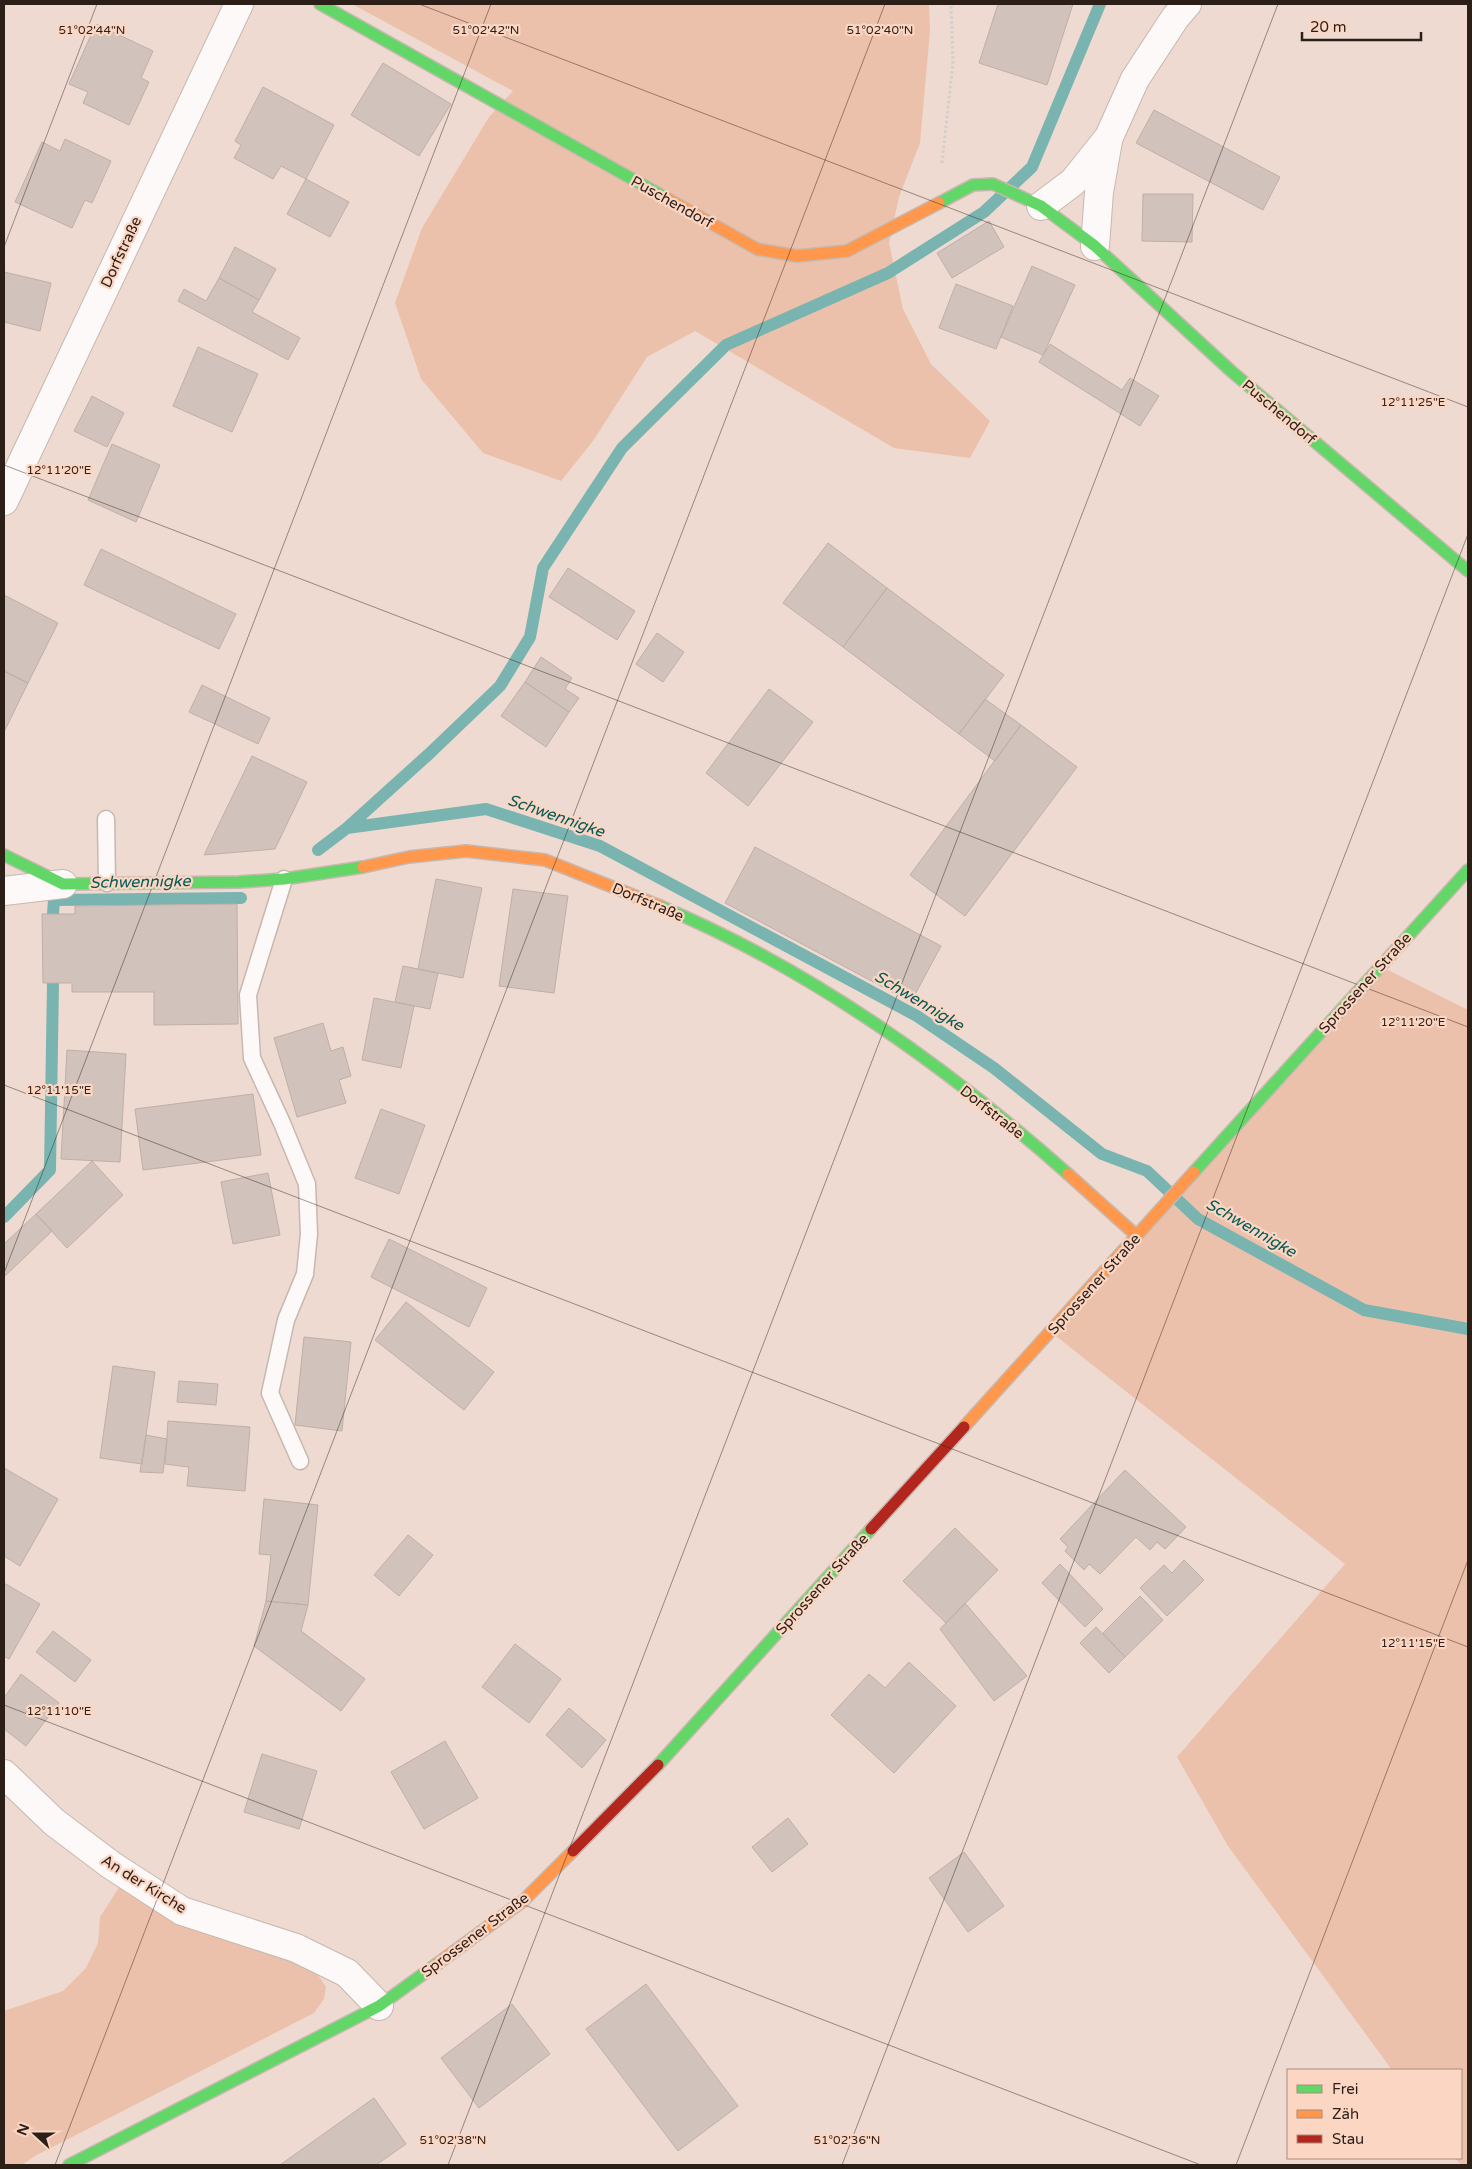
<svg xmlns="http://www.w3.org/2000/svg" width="1472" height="2169" viewBox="0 0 1472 2169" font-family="'Varela Round',sans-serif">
	<rect width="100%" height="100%" fill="#eedad0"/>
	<path fill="#ecc1ab" d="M352,4H929L930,31L920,143L899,197L889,243L903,309L931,364L990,421L970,458L894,448L695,331L647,357L593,441L561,481L483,453L421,379L395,303L422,228L489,117L513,91Z
		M1382,967L1468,1010V2165H1461L1455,2158H1461V2070H1392L1228,1846L1177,1757L1345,1564L1052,1333Z
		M120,1886L316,1972L326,1987L324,1999L314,2013L35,2156L22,2165H4V2011L63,1991L86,1968L98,1943L100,1917Z"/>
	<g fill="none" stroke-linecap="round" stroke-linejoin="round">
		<path stroke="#79b4b0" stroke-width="12" d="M347,828L430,753L500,686L530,637L543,568L622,448L726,345L888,273L984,212L1032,167L1100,4
			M318,850L347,828L486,809L600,846L917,1016L994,1068L1102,1154L1147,1171L1198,1219L1364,1310L1468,1329
			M53,914L54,900L241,898
			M4,1217L50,1170L53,983"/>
	</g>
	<path fill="#d1c3bb" stroke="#beafa7" d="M998,4H1073L1047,85L979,63Z
		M96,24L153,51L141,78L149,82L129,125L83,103L88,92L69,84Z
		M383,63L451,104L419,156L351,115Z
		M263,87L334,125L306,179L281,166L273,179L234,158L241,145L235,141Z
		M1154,110L1280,177L1263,210L1136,143Z
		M65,139L111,161L92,203L85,200L72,228L15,202L42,142L60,151Z
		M306,179L349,202L330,237L287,214Z
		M1143,194H1193L1192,242L1142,241Z
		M989,221L1004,247L952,278L937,253Z
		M235,247L276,269L259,300L219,278Z
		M1032,266L1075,285L1043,355L1001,337Z
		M4,272L51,283L40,331L4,322Z
		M219,278L259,300L252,312L300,338L288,360L178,301L184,289L206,301Z
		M956,284L1013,306L996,349L939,328Z
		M1050,344L1122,390L1130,378L1159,396L1140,426L1039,362Z
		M198,347L258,374L232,432L173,406Z
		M92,396L124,413L107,447L74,431Z
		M112,444L160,465L136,522L88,500Z
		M828,543L887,588L843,647L783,603Z
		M101,549L236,614L219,649L84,585Z
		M568,568L635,611L617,640L549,597Z
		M887,588L1004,675L959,734L843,647Z
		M4,595L58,623L28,683L4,671Z
		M657,633L684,652L663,682L636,664Z
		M541,657L572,678L565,689L579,698L569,712L525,682Z
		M4,671L28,683L4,732Z
		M525,682L569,712L546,747L501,716Z
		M202,685L270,718L258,744L189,712Z
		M769,689L813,722L748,806L706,773Z
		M985,699L1021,725L995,761L959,734Z
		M1021,725L1077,767L965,916L910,875Z
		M252,756L307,782L275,849L204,855Z
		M755,847L941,946L911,1002L725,903Z
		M436,879L482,888L463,978L418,969Z
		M513,889L568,896L554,993L499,986Z
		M237,904L238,1024L154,1025V992H72V983H43L42,914H75V906Z
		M403,966L438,973L430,1009L395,1002Z
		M374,998L414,1006L401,1068L362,1060Z
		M323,1023L331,1051L343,1047L351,1076L339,1080L346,1103L297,1117L274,1038Z
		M67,1050L126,1054L120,1162L61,1159Z
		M253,1094L261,1155L143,1170L135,1109Z
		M381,1109L425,1125L399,1194L355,1178Z
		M92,1161L123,1195L67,1248L36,1214Z
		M268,1173L280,1235L233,1244L221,1182Z
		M36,1214L52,1231L4,1277V1244Z
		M389,1239L487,1288L469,1327L371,1277Z
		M406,1302L494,1372L464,1410L375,1340Z
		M304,1337L351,1342L342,1431L295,1425Z
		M113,1366L155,1372L142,1464L100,1458Z
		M179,1381L218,1384L216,1405L177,1402Z
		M168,1421L250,1427L245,1491L187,1486L189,1467L165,1464Z
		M146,1435L167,1439L163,1473L140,1472Z
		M4,1468L58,1499L20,1566L4,1556Z
		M1125,1470L1186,1527L1165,1549L1157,1542L1150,1550L1136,1537L1100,1574L1089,1564L1084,1570L1065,1551L1068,1547L1060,1539Z
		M264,1499L318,1505L308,1605L266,1601L271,1555L259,1554Z
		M955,1528L998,1570L946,1623L903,1581Z
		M408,1535L433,1555L399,1596L374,1575Z
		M1184,1560L1204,1580L1167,1616L1140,1588L1164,1565L1172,1573Z
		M1060,1564L1103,1609L1085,1627L1042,1583Z
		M4,1583L40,1604L9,1659L4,1656Z
		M1140,1596L1163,1620L1125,1657L1103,1633Z
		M266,1601L308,1605L301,1631L365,1679L341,1711L254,1646Z
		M965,1603L1027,1676L994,1701L940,1629Z
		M1096,1627L1125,1657L1109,1673L1080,1643Z
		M53,1631L91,1660L75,1682L36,1652Z
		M515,1644L561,1679L529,1723L482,1687Z
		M909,1662L956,1706L894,1773L831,1715L869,1674L885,1688Z
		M21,1674L59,1703L26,1746L4,1729V1698Z
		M569,1708L606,1740L582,1768L546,1735Z
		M445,1741L478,1798L424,1829L391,1772Z
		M262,1754L317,1771L299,1829L244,1812Z
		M788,1818L808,1844L772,1872L752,1847Z
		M964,1852L1004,1906L968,1932L929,1878Z
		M646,1984L738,2106L678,2151L586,2029Z
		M512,2004L550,2054L479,2108L441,2058Z
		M374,2098L406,2144L376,2165H280Z"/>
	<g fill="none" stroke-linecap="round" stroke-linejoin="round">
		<defs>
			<path id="lane" d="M106,819L107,883
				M284,879L248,995L252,1058L282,1123L307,1184L309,1234L305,1274L286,1320L270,1393L300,1461"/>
			<path id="street" d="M1041,206L1073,182L1109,137L1135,79L1175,18L1187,4
				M1095,246L1099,192L1108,141
				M4,501L239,4
				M4,891L63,884
				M4,1774L54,1822L111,1865L182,1911L296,1948L347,1973L379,2006"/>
			<path id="fast" d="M320,4L668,199
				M939,203L973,185L993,184L1041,206L1095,246L1231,371L1468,571
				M4,855L63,884L239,882L284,879L363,867
				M660,906C811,969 946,1066 1068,1174
				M1194,1172L1468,870
				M658,1765L871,1529
				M69,2165L379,2006L437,1964"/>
			<path id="slow" d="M668,199L757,249L797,256L847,251L939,203
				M363,867L409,857L466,851L545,860L660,906
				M1068,1174L1137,1236
				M964,1427L1194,1172
				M437,1964L523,1901L573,1851"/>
			<path id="jam" d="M871,1529L964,1427
				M573,1851L658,1765"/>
		</defs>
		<use href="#lane" stroke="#c7b8af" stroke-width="19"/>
		<use href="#street" stroke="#c7b8af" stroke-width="30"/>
		<use href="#fast" stroke="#c7b8af" stroke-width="14"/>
		<use href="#slow" stroke="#c7b8af" stroke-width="14"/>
		<use href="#jam" stroke="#c7b8af" stroke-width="14"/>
		<path stroke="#d4cecb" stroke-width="3" stroke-dasharray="2.5 2.5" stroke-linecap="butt" d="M942,163L953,63L951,4"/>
		<use href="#lane" stroke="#fcf9f8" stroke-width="16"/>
		<use href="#street" stroke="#fcf9f8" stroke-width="28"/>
		<use href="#fast" stroke="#63d668" stroke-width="11"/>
		<use href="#slow" stroke="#ff974d" stroke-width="11"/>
		<use href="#jam" stroke="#b3261e" stroke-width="11"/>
	</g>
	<path fill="none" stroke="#2c1f18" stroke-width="1" stroke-opacity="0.45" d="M419,4L1468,407M4,247L97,4M4,465L1468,1027M4,1085L1468,1647M4,1273L491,4M4,1705L1201,2165M55,2165L885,4M448,2165L1278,4M842,2165L1468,534M1236,2165L1468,1560"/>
	<g text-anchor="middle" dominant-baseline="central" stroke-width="4.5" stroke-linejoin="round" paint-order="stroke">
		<g font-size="15" fill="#2c1f18" stroke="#fbd6c3">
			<text transform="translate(672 202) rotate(29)">Puschendorf</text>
			<text transform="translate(121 252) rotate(-65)">Dorfstraße</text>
			<text transform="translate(1279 412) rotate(40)">Puschendorf</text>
			<text transform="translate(648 902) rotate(23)">Dorfstraße</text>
			<text transform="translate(1365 983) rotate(-48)">Sprossener Straße</text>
			<text transform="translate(992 1112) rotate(38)">Dorfstraße</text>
			<text transform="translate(1094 1284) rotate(-48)">Sprossener Straße</text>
			<text transform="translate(822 1584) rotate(-48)">Sprossener Straße</text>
			<text transform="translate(144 1884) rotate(32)">An der Kirche</text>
			<text transform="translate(475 1935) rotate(-37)">Sprossener Straße</text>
		</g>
		<g font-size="16" font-style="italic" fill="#055a58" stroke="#fbd6c3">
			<text transform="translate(556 816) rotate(19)">Schwennigke</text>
			<text transform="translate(140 882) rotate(-1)">Schwennigke</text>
			<text transform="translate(919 1001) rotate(31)">Schwennigke</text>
			<text transform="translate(1251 1228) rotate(30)">Schwennigke</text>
		</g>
	</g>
	<g font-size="12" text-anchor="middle" fill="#2c1f18" stroke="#fbd6c3" stroke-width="4.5" stroke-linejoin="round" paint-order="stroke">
		<text x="486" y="34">51°02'42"N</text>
		<text x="92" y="34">51°02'44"N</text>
		<text x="880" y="34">51°02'40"N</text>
		<text x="1413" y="406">12°11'25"E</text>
		<text x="59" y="474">12°11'20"E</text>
		<text x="1413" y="1026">12°11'20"E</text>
		<text x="59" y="1094">12°11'15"E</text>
		<text x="1413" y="1647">12°11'15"E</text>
		<text x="59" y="1715">12°11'10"E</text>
		<text x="453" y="2144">51°02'38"N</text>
		<text x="847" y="2144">51°02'36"N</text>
	</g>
	<rect width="1472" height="2169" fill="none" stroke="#2c1f18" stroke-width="10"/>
	<rect x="1287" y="2069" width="175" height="90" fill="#fbd6c3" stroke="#a88d7f"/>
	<rect x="1297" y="2085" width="25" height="8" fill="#63d668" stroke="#a88d7f"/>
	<text x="1332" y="2094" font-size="15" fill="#2c1f18">Frei</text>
	<rect x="1297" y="2110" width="25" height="8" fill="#ff974d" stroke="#a88d7f"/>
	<text x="1332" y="2119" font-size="15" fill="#2c1f18">Zäh</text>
	<rect x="1297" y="2135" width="25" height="8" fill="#b3261e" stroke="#a88d7f"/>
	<text x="1332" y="2144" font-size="15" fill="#2c1f18">Stau</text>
	<g transform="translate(35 2134) rotate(291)" stroke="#fbd6c3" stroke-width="4" paint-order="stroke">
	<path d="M0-4L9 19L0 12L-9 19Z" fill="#2c1f18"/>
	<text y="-8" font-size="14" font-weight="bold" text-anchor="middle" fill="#2c1f18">N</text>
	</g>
	<path d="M1302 32v8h119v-8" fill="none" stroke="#2c1f18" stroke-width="2.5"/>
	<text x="1310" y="32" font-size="15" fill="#2c1f18" stroke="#fbd6c3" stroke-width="4" paint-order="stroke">20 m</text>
</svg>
